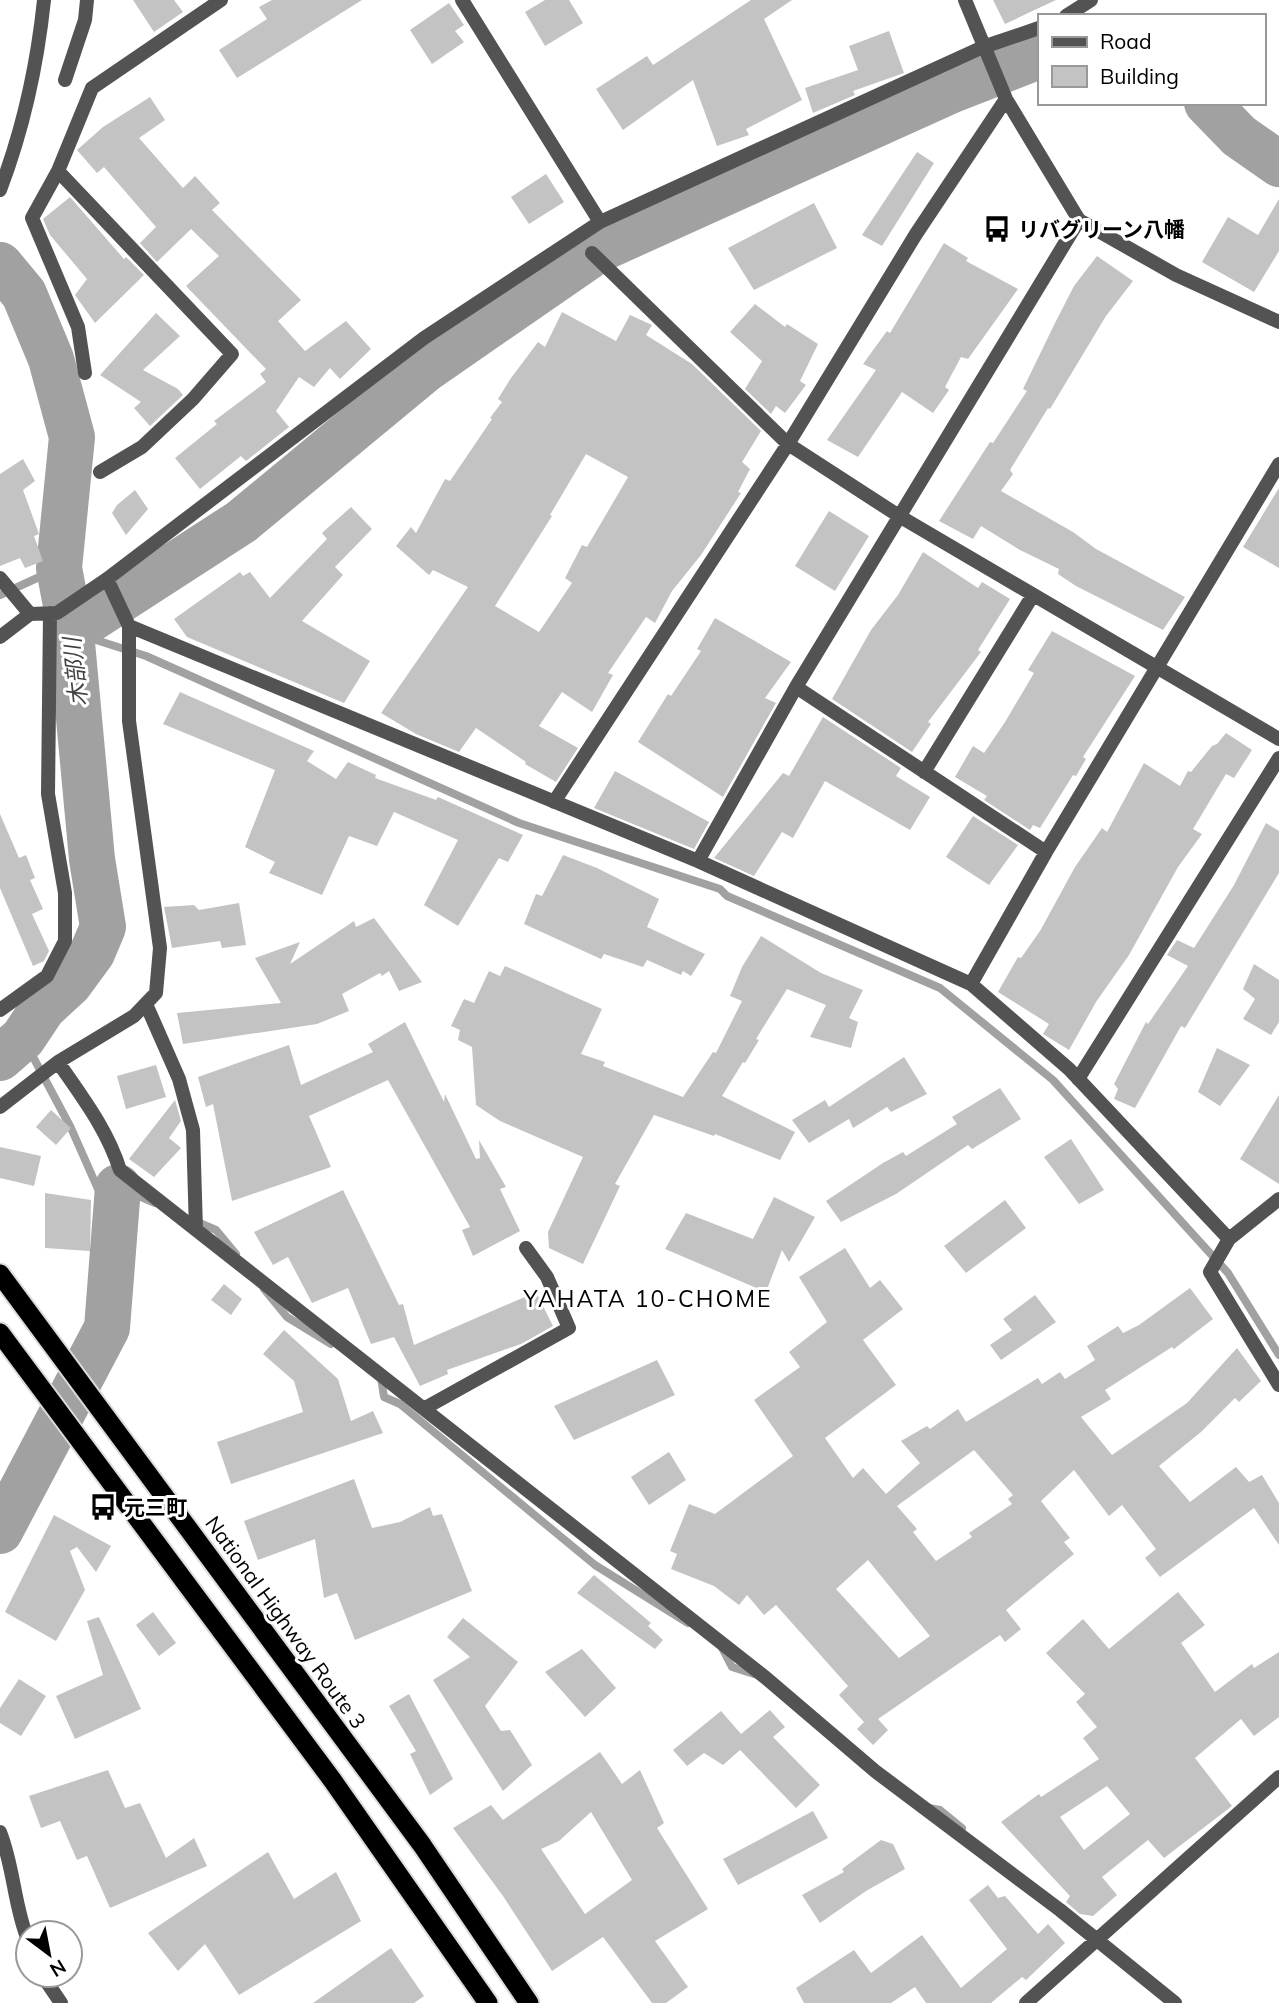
<svg xmlns="http://www.w3.org/2000/svg" width="1279" height="2003" viewBox="0 0 1279 2003" font-family="Mulish,'Noto Sans JP',sans-serif">
	<rect width="100%" height="100%" fill="#fff"/>
	<g fill="none" stroke-linecap="round" stroke-linejoin="round">
		<path stroke="#a1a1a1" stroke-width="8" d="M0,595L59,568
			M71,632L146,656L519,823L720,889L727,896L940,988L1053,1080L1228,1273L1279,1355
			M23,1038L71,1128L113,1223L118,1187L155,1203
			M195,1221L216,1230L236,1254
			M264,1289L287,1317L331,1344
			M381,1377L384,1397L400,1404L595,1565L688,1623
			M721,1646L732,1667L754,1674
			M929,1808L940,1810L962,1828"/>
		<path stroke="#a1a1a1" stroke-width="46" d="M1207,103L1239,136L1279,164
			M0,265L24,294L51,359L72,437L59,568L71,632L92,859L103,927L92,953L70,983L43,1008L23,1038L0,1058
			M71,632L241,522L426,369L598,250L952,90L1039,56
			M0,1531L107,1328L118,1187"/>
	</g>
	<path fill="#c3c3c3" fill-rule="evenodd" d="M133,0H174L183,12L154,32Z
		M272,0H362L237,78L219,50L267,19L259,7Z
		M545,0H569L583,23L545,46L525,12Z
		M751,0H792L764,19L802,100L746,129L749,135L717,146L693,80L623,130L596,89L647,56L653,65Z
		M993,0H1056L1005,24Z
		M449,3L464,25L455,31L464,42L432,64L410,30Z
		M889,31L904,73L853,91L855,95L813,113L805,88L858,70L849,46Z
		M150,97L165,120L139,138L183,188L195,176L220,203L212,210L301,300L278,321L305,351L346,321L371,349L340,379L330,368L314,387L299,377L276,411L289,427L246,461L241,456L200,489L175,458L217,424L214,421L266,382L260,374L266,369L186,286L219,256L191,229L157,262L140,243L156,227L104,167L97,173L77,150L103,127Z
		M917,152L934,163L882,246L862,235Z
		M546,174L564,202L529,224L511,197Z
		M70,197L124,259L126,257L144,275L95,323L75,295L87,279L50,235L43,219Z
		M1279,199V251L1254,292L1202,262L1228,217L1258,235Z
		M814,203L837,248L754,290L728,248Z
		M944,243L968,258L966,261L1018,289L968,359L961,357L945,387L949,390L933,413L902,392L858,457L827,440L876,370L863,364L887,331L890,333Z
		M1097,256L1133,281L1106,316L1050,409L1048,408L1010,470L1013,474L1001,491L1073,532L1096,549L1185,597L1163,630L1076,586L1058,574L1059,569L1020,550L981,526L973,539L939,521L990,442L993,443L1027,391L1023,389L1055,323L1074,286Z
		M755,304L785,327L787,324L818,344L800,381L806,385L785,413L776,406L771,414L745,389L762,361L730,332Z
		M562,312L616,341L630,315L652,325L646,335L692,364L761,431L742,462L750,469L738,492L741,493L701,555L672,591L655,623L646,617L608,673L613,675L592,712L562,692L539,726L578,748L556,782L525,764L526,762L476,728L459,752L416,734L381,713L468,587L433,570L429,575L396,546L411,527L416,533L445,479L450,481L492,419L490,418L502,402L498,399L511,378L538,342L545,347ZM586,454L628,477L587,547L582,545L565,578L572,583L539,632L495,606L552,516L550,515Z
		M156,313L180,336L143,370L178,389L183,395L150,426L134,408L141,402L100,375Z
		M23,459L35,481L23,490L39,534L34,536L43,561L25,568L20,558L0,566V474Z
		M1279,488V568L1243,547Z
		M135,490L148,509L126,535L112,513L117,505Z
		M351,507L372,529L335,567L343,575L302,621L370,661L344,703L187,637L174,619L240,572L243,576L250,572L270,598L327,539L322,533Z
		M829,511L869,536L835,591L795,566Z
		M923,552L978,588L982,582L1010,599L978,650L981,652L928,722L931,724L912,752L832,699L871,630L898,595Z
		M715,618L791,662L765,698L776,703L723,797L638,742L668,694L671,696L701,651L697,649Z
		M1052,631L1135,676L1083,757L1086,759L1076,776L1073,775L1040,828L1033,825L1030,830L984,800L987,796L955,777L973,746L984,753L1005,722L1034,673L1028,670Z
		M180,692L314,751L307,761L336,779L348,762L376,775L375,778L436,800L438,797L523,835L508,862L499,858L458,926L424,905L458,840L394,812L377,846L349,836L322,895L269,873L275,862L245,847L275,770L163,724Z
		M823,717L901,768L896,776L930,797L910,830L825,781L793,838L782,832L754,876L714,858L783,773L789,776Z
		M1226,733L1252,750L1234,778L1226,774L1193,829L1202,834L1178,867L1129,955L1096,1002L1069,1050L1043,1034L1049,1024L998,992L1018,957L1021,958L1040,931L1075,867L1102,828L1107,832L1144,763L1180,786L1188,771L1191,772L1212,746L1217,744Z
		M615,771L709,822L694,849L594,808Z
		M0,814L19,858L26,855L35,878L30,880L43,909L32,914L49,951L44,961L33,966L0,888Z
		M973,816L1018,845L989,885L946,857Z
		M1266,823L1279,831V873L1185,1028L1181,1026L1135,1108L1114,1099L1118,1089L1114,1084L1146,1022L1148,1024L1188,966L1167,955L1177,940L1194,948L1234,885Z
		M563,855L597,868L659,899L647,927L705,954L691,976L683,971L681,975L647,960L643,967L604,954L601,959L524,924L536,894L542,896Z
		M239,903L246,945L222,948L220,941L172,948L164,907L194,905L199,910Z
		M374,918L422,982L399,991L389,971L382,976L380,973L342,994L349,1011L317,1024L183,1044L177,1013L281,1003L255,958L300,942L290,964L354,921L356,927Z
		M761,936L821,973L863,990L849,1018L858,1022L851,1048L810,1037L826,1005L787,989L756,1039L759,1040L745,1063L743,1062L722,1096L795,1132L780,1160L715,1134L714,1136L654,1115L615,1184L620,1186L583,1264L549,1248L548,1232L583,1157L500,1121L476,1105L472,1047L458,1040L460,1030L451,1026L464,999L474,1003L489,971L500,976L505,966L602,1009L581,1054L605,1062L603,1066L683,1097L713,1052L716,1053L742,1001L730,996L742,967Z
		M1254,964L1279,980V1022L1271,1035L1243,1019L1255,999L1243,989Z
		M405,1022L444,1102L445,1094L476,1159L480,1158L479,1140L506,1187L500,1189L520,1231L473,1256L462,1230L470,1227L388,1080L309,1116L331,1167L232,1201L213,1104L206,1107L198,1077L289,1045L301,1085L373,1052L368,1044Z
		M1217,1048L1250,1065L1220,1106L1198,1092Z
		M904,1057L927,1094L891,1112L887,1107L853,1128L849,1119L809,1143L792,1120L825,1100L829,1107Z
		M156,1065L166,1097L126,1109L117,1076Z
		M1000,1088L1021,1119L972,1149L968,1145L896,1194L841,1222L826,1201L883,1163L903,1152L906,1156L957,1124L952,1117Z
		M1279,1095V1184L1240,1159Z
		M175,1100L181,1121L169,1138L181,1148L154,1177L129,1159Z
		M51,1110L71,1128L56,1145L36,1127Z
		M1071,1139L1104,1190L1079,1204L1044,1157Z
		M0,1147L41,1156L34,1186L0,1178Z
		M343,1190L399,1305L403,1304L414,1345L536,1292L553,1326L521,1344L447,1370L448,1374L420,1386L394,1337L371,1344L348,1288L312,1303L288,1257L273,1265L254,1232Z
		M45,1193L91,1200L90,1251L45,1248Z
		M774,1197L815,1217L789,1262L782,1250L766,1292L665,1249L686,1213L753,1239Z
		M1005,1200L1026,1228L966,1273L944,1246Z
		M845,1248L870,1288L880,1280L903,1309L863,1340L896,1385L825,1438L853,1478L863,1468L886,1494L920,1463L901,1441L927,1426L930,1429L958,1409L966,1422L1038,1378L1042,1384L1060,1372L1065,1379L1095,1360L1087,1346L1118,1326L1123,1333L1139,1325L1190,1288L1213,1319L1174,1349L1172,1347L1105,1390L1111,1399L1081,1417L1112,1455L1187,1403L1237,1348L1261,1381L1239,1402L1235,1398L1201,1432L1159,1466L1190,1502L1236,1467L1249,1482L1262,1475L1279,1503V1545L1254,1508L1160,1577L1145,1558L1156,1549L1122,1505L1109,1516L1074,1470L1041,1501L1070,1538L1064,1542L1074,1554L1006,1610L1021,1629L1005,1642L1000,1635L878,1719L888,1730L873,1745L857,1729L864,1722L839,1695L848,1686L776,1605L764,1615L747,1595L739,1605L714,1586L671,1569L677,1554L670,1551L689,1504L715,1514L793,1456L754,1400L800,1367L789,1352L827,1322L799,1277ZM974,1450L1013,1495L1008,1499L1012,1504L969,1533L972,1537L936,1561L913,1532L917,1529L897,1506ZM868,1560L930,1636L899,1658L836,1589Z
		M224,1284L242,1299L231,1315L211,1300Z
		M1035,1295L1056,1322L1001,1360L990,1345L1012,1330L1003,1319Z
		M284,1330L338,1379L351,1421L373,1411L383,1433L231,1484L217,1442L303,1412L294,1381L263,1354Z
		M657,1360L675,1395L574,1440L554,1406Z
		M669,1452L686,1480L649,1505L631,1477Z
		M354,1479L372,1528L400,1522L430,1507L433,1516L442,1514L472,1591L355,1640L337,1593L324,1598L315,1539L258,1560L244,1521Z
		M54,1515L111,1546L96,1572L77,1547L70,1551L85,1590L56,1641L5,1612Z
		M594,1575L651,1623L648,1626L663,1640L655,1649L577,1593Z
		M1178,1592L1205,1625L1181,1643L1215,1692L1252,1664L1254,1668L1279,1652V1717L1254,1736L1241,1719L1195,1758L1232,1806L1164,1858L1148,1840L1102,1877L1117,1895L1093,1916L1080,1914L1066,1902L1070,1896L1001,1822L1039,1794L1041,1797L1099,1759L1083,1738L1097,1727L1076,1702L1085,1694L1046,1653L1083,1619L1109,1649ZM1107,1786L1130,1814L1084,1850L1060,1817Z
		M153,1612L176,1643L159,1656L136,1625Z
		M99,1617L141,1709L75,1739L56,1696L103,1675L87,1621Z
		M463,1618L518,1662L485,1706L501,1731L510,1730L532,1765L503,1791L433,1680L470,1657L447,1637Z
		M582,1649L616,1688L585,1717L545,1672Z
		M19,1679L46,1696L21,1736L0,1723V1708Z
		M409,1694L453,1779L430,1795L410,1754L416,1751L389,1706Z
		M770,1710L785,1727L773,1737L820,1785L796,1808L740,1750L723,1765L704,1753L687,1766L673,1750L721,1711L741,1734Z
		M600,1752L622,1784L640,1770L664,1823L657,1828L708,1909L655,1941L688,1987L666,2003H652L603,1937L552,1971L503,1896L453,1828L491,1805L503,1820ZM591,1812L632,1880L585,1914L541,1849L559,1841Z
		M108,1770L125,1808L140,1803L166,1858L194,1838L207,1866L110,1908L87,1856L77,1860L60,1821L41,1828L29,1796Z
		M813,1811L828,1838L738,1885L723,1859Z
		M881,1840L893,1844L905,1869L866,1891L820,1923L802,1895L844,1872L842,1869Z
		M268,1852L294,1899L336,1872L361,1921L239,1995L205,1944L178,1971L148,1933Z
		M988,1885L998,1898L1005,1896L1038,1934L1048,1924L1065,1943L1026,1980L1022,1977L991,2003H926L915,1987L891,2003H804L796,1988L854,1950L871,1973L922,1935L961,1988L1007,1949L969,1900Z
		M391,1948L424,1996L414,2003H313Z"/>
	<g fill="none" stroke-linecap="round" stroke-linejoin="round">
		<defs>
			<path id="trunk" d="M0,1274L422,1845L529,2003
				M0,1333L333,1781L488,2003"/>
		</defs>
		<use href="#trunk" stroke="#dbdbdb" stroke-width="23"/>
		<path stroke="#535353" stroke-width="14" d="M462,0L600,222
			M965,0L1006,99L1079,220L1176,275L1279,322
			M1066,16L1091,0
			M65,80L85,20L87,0
			M58,171L232,354L193,399L142,447L100,472
			M0,190C24,127 37,67 44,0
			M592,253L788,444L899,516L1279,739
			M85,373L78,327L32,218L58,171L92,88L221,0
			M0,578L30,614
			M107,579L129,626L698,861L971,984L1069,1069L1229,1239
			M0,637L30,614L57,613L107,579L424,338L600,222L983,47L1039,28
			M796,687L1046,852
			M924,772L1033,595
			M554,802L788,444L916,234L1006,99
			M698,861L796,687L1079,220
			M971,984L1046,852L1279,464
			M146,1004L179,1079L193,1130L196,1230
			M0,1010L47,976L65,941V893L48,794L50,613
			M58,1062C82,1097 107,1129 120,1170L766,1678L875,1771L1060,1910L1175,2003
			M1078,1079L1279,758
			M0,1107L58,1062L134,1016L156,993L160,948L129,721V626
			M1279,1199L1229,1239L1210,1272L1279,1385
			M425,1408L569,1328L547,1277L526,1248
			M0,1832C14,1867 14,1906 28,1940
			M42,1975L61,2003
			M1026,2003L1279,1777"/>
		<use href="#trunk" stroke="#000" stroke-width="19"/>
	</g>
	<defs>
		<symbol id="bus-bare" viewBox="-9 -9 18 18"><path d="M-5-6H5V4H4V6H2V4H-2V6H-4V4H-5ZM-3.5-4V0h7V-4ZM-3.5 1.2v1.5H-2V1.2ZM2 1.2v1.5H3.5V1.2Z" fill="#000" stroke="#fff" stroke-width="2.5" paint-order="stroke"/></symbol>
	</defs>
	<g fill-rule="evenodd">
		<use href="#bus-bare" x="978" y="210" width="38" height="38"/>
		<use href="#bus-bare" x="84" y="1488" width="38" height="38"/>
	</g>
	<g text-anchor="middle" dominant-baseline="central" stroke-width="6" stroke-linejoin="round" paint-order="stroke">
		<g font-size="21" font-weight="bold" fill="#000" stroke="#fff" text-anchor="start">
			<text x="1018" y="229">リバグリーン八幡</text>
			<text x="124" y="1507">元三町</text>
		</g>
		<g font-size="21" fill="#000" stroke="#fff">
			<text transform="translate(286 1622) rotate(54)">National Highway Route 3</text>
		</g>
		<g font-size="23" font-style="italic" fill="#424242" stroke="#fff">
			<text transform="translate(75 672) rotate(-96)">木部川</text>
		</g>
		<g font-size="23" letter-spacing="2" fill="#000" stroke="#fff">
			<text x="648" y="1298">YAHATA 10-CHOME</text>
		</g>
	</g>
	<rect x="1038" y="14" width="228" height="91" fill="#ffffff" stroke="#999999" stroke-width="2"/>
	<rect x="1052" y="37" width="35" height="10" fill="#535353" stroke="#999999" stroke-width="2"/>
	<text x="1100" y="49" font-size="21" fill="#000000">Road</text>
	<rect x="1052" y="66" width="35" height="21" fill="#c3c3c3" stroke="#999999" stroke-width="2"/>
	<text x="1100" y="84" font-size="21" fill="#000000">Building</text>
	<g transform="translate(49 1954) rotate(148)"><circle r="33" fill="#ffffff" stroke="#999999" stroke-width="2"/>
	<path d="M0-5L12 26L0 18L-12 26Z" fill="#000000"/>
	<text y="-10" font-size="19" font-weight="bold" text-anchor="middle" fill="#000000">N</text>
	</g>
</svg>
